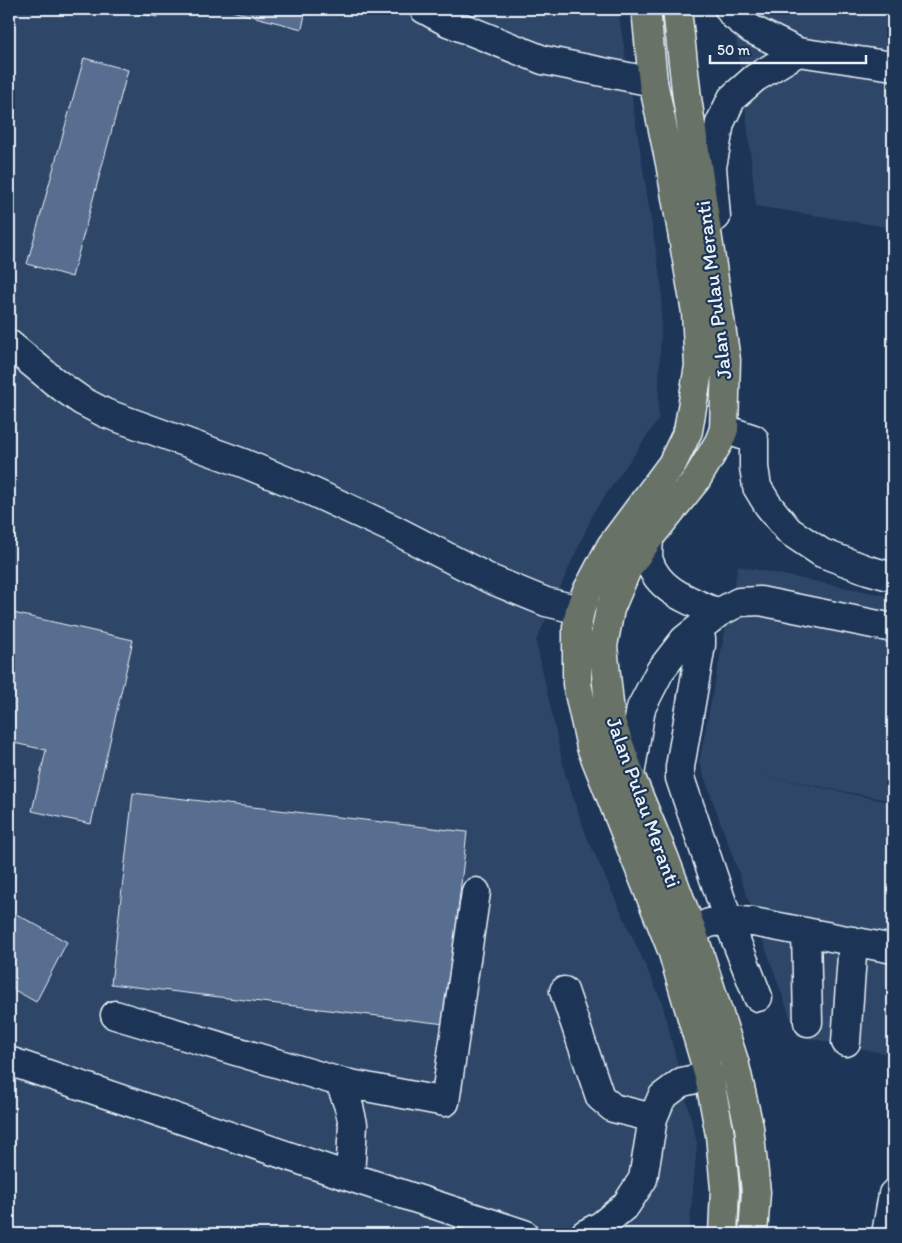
<svg xmlns="http://www.w3.org/2000/svg" width="902" height="1243" viewBox="0 0 902 1243" font-family="Itim,sans-serif">
	<rect width="100%" height="100%" fill="#1d3557"/>
	<filter id="ink" filterUnits="userSpaceOnUse"><feTurbulence type="fractalNoise" baseFrequency=".02" numOctaves="2"/><feDisplacementMap in="SourceGraphic" scale="10" xChannelSelector="R" yChannelSelector="G"/><feConvolveMatrix kernelMatrix="1 2 1 2 8 2 1 2 1" color-interpolation-filters="sRGB"/></filter>
	<g filter="url(#ink)">
		<path fill="#2f4668" d="M9,9H618L662,290L658,420L594,512L536,641L565,774L587,837L662,1002L697,1143L689,1234H9Z
			M732,9H893V228L756,206L746,112Z
			M738,566L893,597V801L757,774L893,803V1055L797,1036L699,762Z"/>
		<path fill="#596e91" stroke="#e8f1f8" d="M118,9H159L157,17Z
			M224,9H306L302,29Z
			M84,58L128,70L72,277L27,264Z
			M9,612L133,640L91,824L32,811L46,750L9,742Z
			M133,793L467,832L445,1024L111,984Z
			M9,910L67,942L36,1002L9,987Z"/>
		<g fill="none" stroke-linecap="round" stroke-linejoin="round">
			<defs>
				<path id="minor" d="M424,9L448,22L543,60L653,82
					M729,9L733,15L751,29L798,52L893,66
					M716,217L712,167L720,123L732,98L755,78L798,52
					M9,344L55,382L82,401L105,413L243,463L304,488L391,528L490,579L546,602L580,610
					M724,429L754,439V467L757,487L768,505L789,531L822,553L868,570L893,577
					M649,538C649,545 647,554 649,561C659,592 691,601 718,613
					M698,629L701,639V645L680,767V778L728,920L758,997
					M630,775L641,708L660,671L684,640L718,613L739,602L760,601L893,628
					M692,931L709,923L728,920L753,922L893,949
					M806,932L808,1022
					M564,991L600,1097L613,1108L653,1118
					M115,1015L340,1082L349,1107L353,1124L350,1177
					M846,1042L853,941
					M9,1061L350,1177L524,1234
					M340,1082L445,1102L476,892
					M585,1234L602,1225L626,1205L643,1179L653,1118L662,1097L682,1082L709,1076
					M886,1234L893,1194"/>
				<path id="major" d="M646,9L653,82L670,163L696,312L699,366L688,431L672,464L611,546L586,593L580,610L577,627V684L591,747L672,950L709,1076L720,1135L725,1189L723,1234
					M677,9L687,98L726,360L724,429L719,442L696,480L649,538L627,569L610,609L603,646L611,722L630,775L664,857L692,931L734,1061L749,1127L756,1192L753,1234"/>
			</defs>
			<use href="#minor" stroke="#e8f1f8" stroke-width="31"/>
			<use href="#major" stroke="#e8f1f8" stroke-width="31"/>
			<use href="#minor" stroke="#1d3557" stroke-width="28"/>
			<use href="#major" stroke="#697266" stroke-width="28"/>
		</g>
	</g>
	<g text-anchor="middle" dominant-baseline="central" stroke-width="4.5" stroke-linejoin="round" paint-order="stroke">
		<g font-size="21" fill="#e8f1f8" stroke="#1d3557">
			<text transform="translate(713 290) rotate(-97)">Jalan Pulau Meranti</text>
			<text transform="translate(644 802) rotate(70)">Jalan Pulau Meranti</text>
		</g>
	</g>
	<rect width="902" height="1243" fill="none" stroke="#1d3557" stroke-width="30"/>
	<rect x="15" y="15" width="872" height="1213" fill="none" stroke="#e8f1f8" stroke-width="2" filter="url(#ink)"/>
	<path d="M710 55v8h156v-8" fill="none" stroke="#e8f1f8" stroke-width="2.5"/>
	<text x="717" y="55" font-size="15" fill="#e8f1f8" stroke="#1d3557" stroke-width="4" paint-order="stroke">50 m</text>
</svg>
